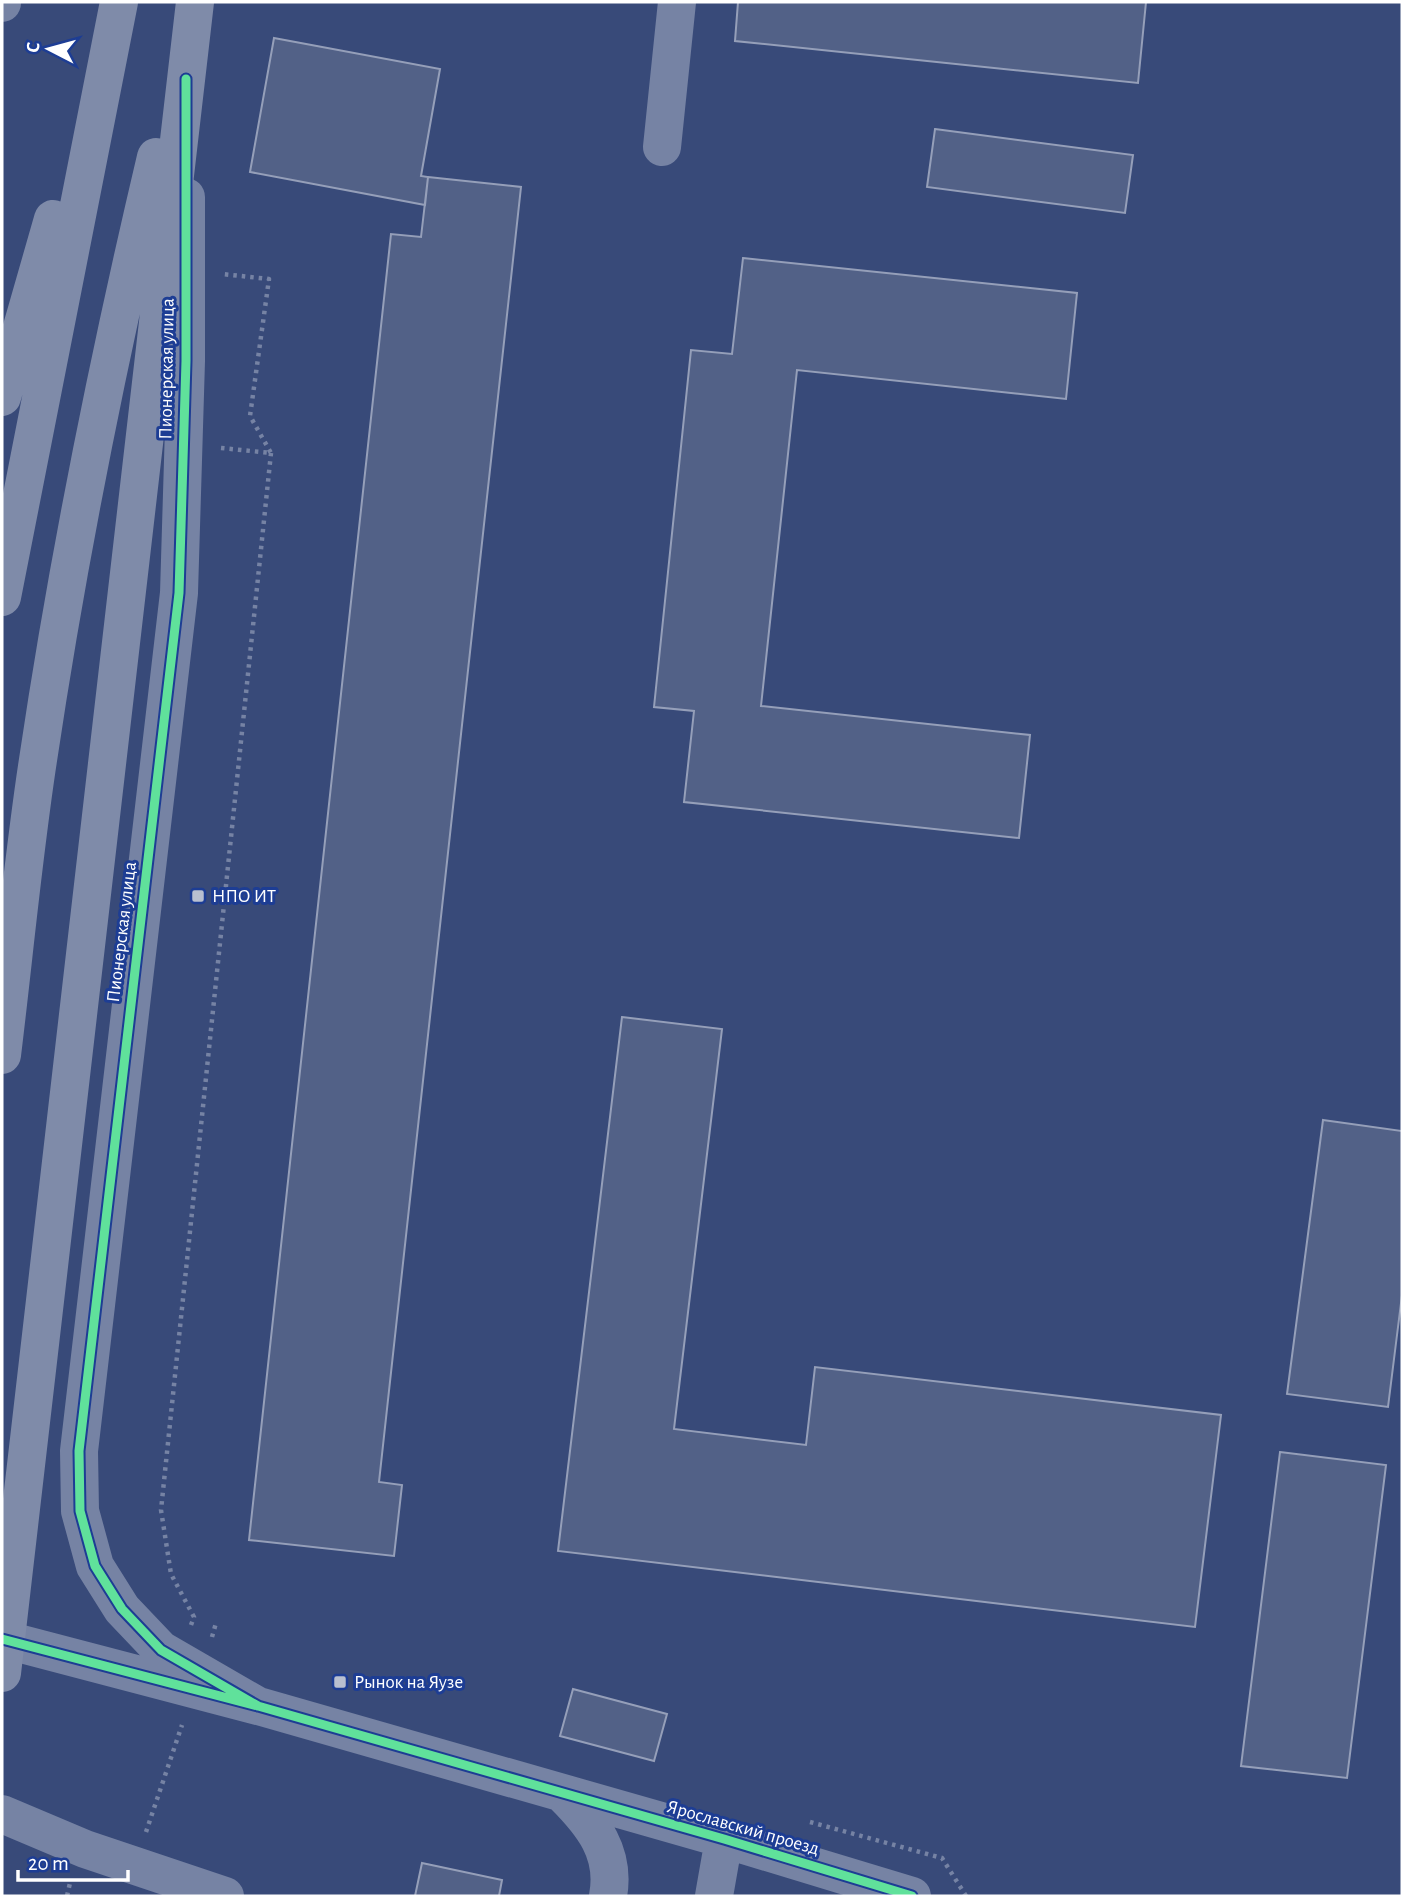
<svg xmlns="http://www.w3.org/2000/svg" width="1404" height="1898" viewBox="0 0 1404 1898" font-family="'Alegreya Sans',sans-serif">
	<rect width="100%" height="100%" fill="#384a79"/>
	<path fill="#526187" stroke="#959fb9" stroke-width="2" d="M738,2H1146L1138,83L735,41Z
		M274,38L440,69L421,176L428,177L425,205L250,172Z
		M935,129L1133,155L1125,213L927,187Z
		M428,177L521,187L379,1482L402,1485L394,1556L249,1540L391,234L421,237Z
		M743,258L1077,293L1066,399L797,370L761,706L1030,735L1019,838L684,802L694,711L654,707L691,350L732,354Z
		M622,1017L722,1029L674,1429L806,1445L815,1367L1221,1415L1195,1627L558,1551Z
		M1323,1120L1402,1131V1295L1388,1407L1287,1394Z
		M1280,1452L1386,1465L1347,1778L1241,1766Z
		M573,1689L667,1714L654,1761L560,1736Z
		M422,1863L502,1880L499,1896H415Z"/>
	<g fill="none" stroke-linecap="round" stroke-linejoin="round">
		<path stroke="#7683a4" stroke-width="4.5" stroke-dasharray="3.5 5" stroke-linecap="butt" d="M221,448L271,453L250,416L269,279L222,274
			M191,1625L194,1617L171,1574L161,1510L271,453
			M212,1637L216,1623
			M810,1822L942,1858L966,1896
			M146,1832L182,1725
			M67,1896L70,1883"/>
		<path stroke="#7683a4" stroke-width="38" d="M2,3V2
			M662,147L677,2
			M186,197V361L179,593L79,1451L80,1511L95,1566L122,1609L161,1650L258,1706
			M2,1639L258,1706L724,1839L912,1896
			M564,1795C593,1824 616,1853 608,1896
			M2,1814L85,1849L225,1896
			M714,1896L724,1839"/>
		<path stroke="#7f8ba9" stroke-width="38" d="M2,397L53,219
			M2,597L119,2
			M2,1055C14,957 23,858 38,760C68,558 109,356 156,157
			M2,1673L195,2"/>
		<defs>
			<path id="cycleway" d="M186,79V361L179,593L79,1451L80,1511L95,1566L122,1609L161,1650L258,1706
				M2,1639L258,1706L724,1839L912,1896"/>
		</defs>
		<use href="#cycleway" stroke="#1d3d94" stroke-width="13"/>
		<use href="#cycleway" stroke="#60e19b" stroke-width="9"/>
	</g>
	<g fill="#b9c0d0" stroke="#1d3d94" stroke-width="2.5">
		<rect x="191" y="889" width="14" height="14" rx="3.5"/>
		<rect x="333" y="1675" width="14" height="14" rx="3.5"/>
	</g>
	<g text-anchor="middle" dominant-baseline="central" stroke-width="6" stroke-linejoin="round" paint-order="stroke">
		<g font-size="19" fill="#fff" stroke="#1d3d94">
			<text transform="translate(167 369) rotate(-89)">Пионерская улица</text>
			<text transform="translate(122 932) rotate(-83)">Пионерская улица</text>
			<text transform="translate(743 1828) rotate(16)">Ярославский проезд</text>
		</g>
		<g font-size="19" fill="#fff" stroke="#1d3d94" text-anchor="start">
			<text x="212" y="896">НПО ИТ</text>
			<text x="354" y="1682">Рынок на Яузе</text>
		</g>
	</g>
	<rect width="1404" height="1898" fill="none" stroke="#ffffff" stroke-width="7"/>
	<g transform="translate(49 49) rotate(276)" stroke="#1d3d94" stroke-width="5" paint-order="stroke">
	<path d="M0-5L12 26L0 18L-12 26Z" fill="#ffffff"/>
	<text y="-10" font-size="19" font-weight="bold" text-anchor="middle" fill="#ffffff">С</text>
	</g>
	<path d="M18 1870v10h110v-10" fill="none" stroke="#ffffff" stroke-width="3.5"/>
	<text x="28" y="1870" font-size="21" fill="#ffffff" stroke="#1d3d94" stroke-width="5" paint-order="stroke">20 m</text>
</svg>
